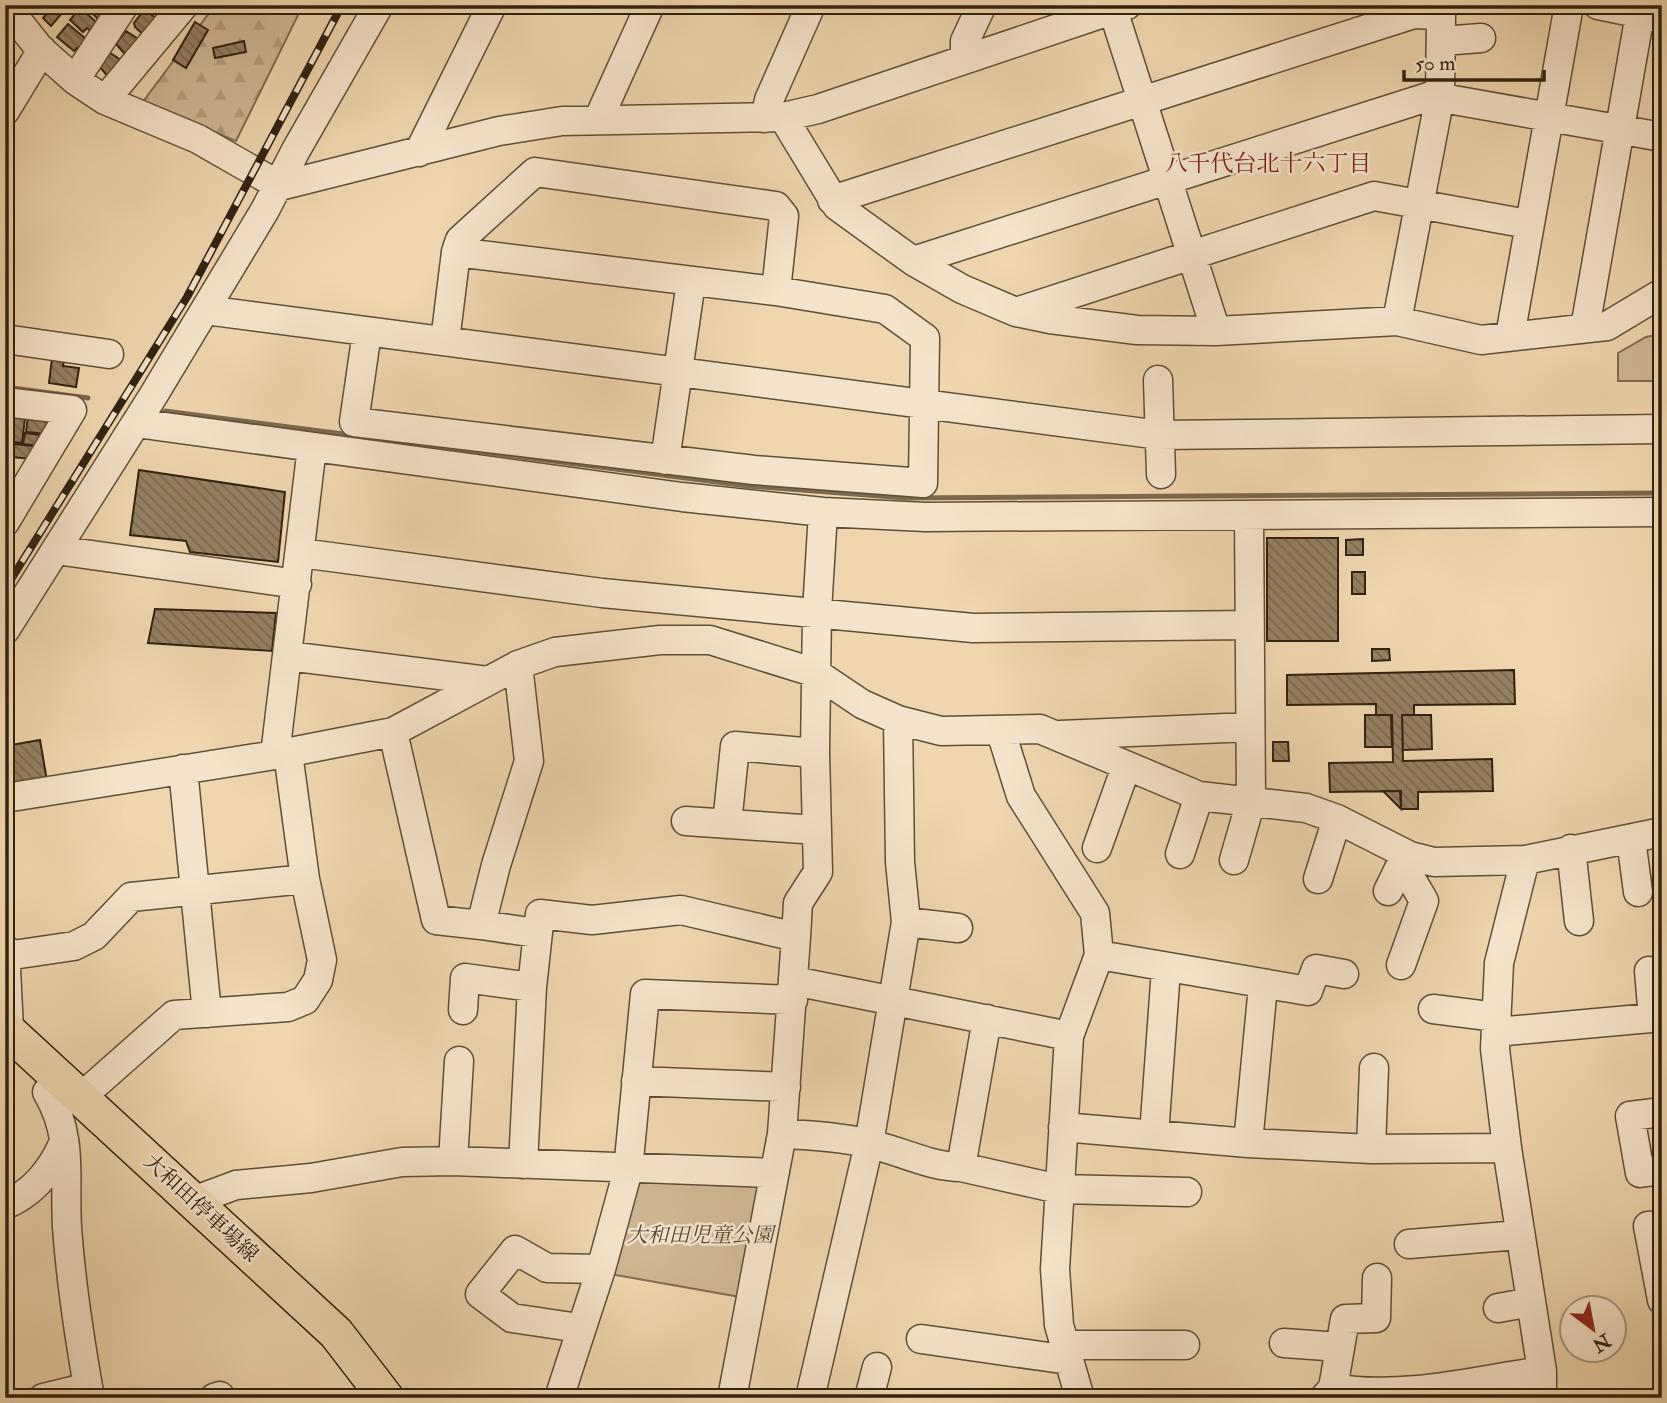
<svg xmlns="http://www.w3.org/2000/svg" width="1667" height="1403" viewBox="0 0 1667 1403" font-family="'IM FELL Double Pica','Noto Serif JP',serif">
	<defs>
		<pattern id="forest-firs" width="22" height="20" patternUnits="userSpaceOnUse" patternTransform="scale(1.75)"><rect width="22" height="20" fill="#cfb794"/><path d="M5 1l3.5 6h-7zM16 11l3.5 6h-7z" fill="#b29d7e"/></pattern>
		<pattern id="building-back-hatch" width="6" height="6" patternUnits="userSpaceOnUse" patternTransform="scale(1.75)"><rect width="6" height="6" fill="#948062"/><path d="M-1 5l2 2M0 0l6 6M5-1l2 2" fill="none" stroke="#79684f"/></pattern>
	</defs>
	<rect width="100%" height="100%" fill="#efd6af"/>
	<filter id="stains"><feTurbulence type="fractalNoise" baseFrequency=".00286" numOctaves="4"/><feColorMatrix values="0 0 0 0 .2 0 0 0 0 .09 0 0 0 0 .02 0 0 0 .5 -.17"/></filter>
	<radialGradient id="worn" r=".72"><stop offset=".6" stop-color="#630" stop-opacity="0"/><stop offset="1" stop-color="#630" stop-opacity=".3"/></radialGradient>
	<path fill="url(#forest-firs)" stroke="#806c52" stroke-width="2" d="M208,5H303L236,141L142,103L212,9Z"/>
	<path fill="#cfb794" stroke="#806c52" stroke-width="2" d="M1662,334V416H1658L1656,381H1618V353L1646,337Z
		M638,1176L766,1184L746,1298L610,1274Z"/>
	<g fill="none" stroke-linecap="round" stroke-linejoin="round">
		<path stroke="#7c694f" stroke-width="5" d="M5,387L88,398
			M165,411L748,486L906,498L1662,493"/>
	</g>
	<path fill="url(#building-back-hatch)" stroke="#31220f" stroke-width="2" d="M54,5H69L51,26L43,18Z
		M91,5H107L111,9L100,21L88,9Z
		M80,8L101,26L94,34L87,28L83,32L70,20Z
		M144,10L161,21L147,38L135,27L134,23Z
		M195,22L208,30L186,68L173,60Z
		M68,24L91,43L83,52L77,48L74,51L57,37Z
		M126,31L143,42L129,59L116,44Z
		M244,41L246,52L215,58L213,48Z
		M109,52L125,63L111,80L98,65Z
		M52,359L64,361L63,366L79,368L76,387L49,383Z
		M5,416L25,418L22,443L5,441Z
		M28,416L48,418L47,434L26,432Z
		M25,433L41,435L40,446L23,444Z
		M14,444L33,446L32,459L12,457Z
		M139,470L285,492L278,562L190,552L186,541L130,535Z
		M1267,538H1338V641H1267Z
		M1363,539V555H1346V540Z
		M1352,572H1365V594H1352Z
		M155,609L276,613L272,651L148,643Z
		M1372,649H1389L1390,660L1372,661Z
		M1514,670L1515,704L1414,705V715H1402L1403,761L1492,759L1493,791L1418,792V809H1401V791L1330,792L1329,763L1393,762L1392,715H1376V704L1287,705V675Z
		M1365,715H1391L1392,747H1365Z
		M1402,715H1431L1432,749L1403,750Z
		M40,740L47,781L5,788V746Z
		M1273,742H1288L1289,761H1273Z
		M1383,791H1400L1401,809Z"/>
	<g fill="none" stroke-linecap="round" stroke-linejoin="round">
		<defs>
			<path id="minor" d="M5,5L40,49L75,80L105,100L198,139L280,186L499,131L562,121L783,117L818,109L1127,5
				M1598,5L1662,18
				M1113,10L1216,331
				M1442,41L1481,38
				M965,58V41L982,5
				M75,80L124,5
				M105,100L184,5
				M5,111L42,50
				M783,117L837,206L913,261L962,289L1016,312L1050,319L1137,330L1216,331L1397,321L1481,340L1607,326L1662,293
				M765,118L769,100L811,5
				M598,120L650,5
				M419,152L492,5
				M832,200L1414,14L1441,15L1440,96L1397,321
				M456,252L460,240L535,172L776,206L784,216L776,291
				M913,261L1431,96L1662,137
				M205,310L1160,435L1662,429
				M1019,311L1374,196L1528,224
				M1585,328L1640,14
				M367,332L354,422L754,470L923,483L925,338L885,309L776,291L456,252L445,341
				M1510,336L1569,5
				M5,339L109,354
				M1158,380L1161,474
				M5,402L72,410L5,522
				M136,423L682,497L823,512L925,517L1662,512
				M665,460L691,282
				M56,550L297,584
				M301,553L602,593L973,628L1249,625
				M5,630L153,396L265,210L296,150L379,5
				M288,656L488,681
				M518,665L529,761L496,865L481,925L536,933
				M393,732L436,920L481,925
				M1001,732L1021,796L1095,913L1099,955L1069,1036L1055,1269L1059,1325L1080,1398
				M1060,735L1250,727
				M275,755L312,447
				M183,769L207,1013
				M5,798L275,755L393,732L518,665L555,652L660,640H710L816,673L862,704L898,720L941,731L1040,729L1199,796L1306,808L1337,819L1410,856L1434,862L1525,860L1662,832
				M686,821L817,830
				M727,824L735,746L815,753
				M1631,839L1638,892
				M1097,848L1126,767
				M1571,849L1579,921
				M1180,854L1199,796
				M1234,860L1251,801L1249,516
				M1525,860L1499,963L1495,1049L1507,1148L1542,1371V1398
				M1318,879L1337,819
				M1388,891L1406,854
				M906,922L958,928
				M796,937L798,903L818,872L815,753L817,611L823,512
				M5,949L9,1029
				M1099,955L1308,991L1316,969L1344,974
				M6,956L74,946L94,936L131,897L305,879
				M1401,965L1424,901L1402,863
				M1649,971L1653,1018
				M794,981L1069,1036
				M1433,1009L1496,1017
				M463,1010L465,978L532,987
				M1496,1032L1662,1017
				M60,1077L47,1092C74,1137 64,1178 67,1227C71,1284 80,1342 90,1398
				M636,1081L786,1087
				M80,1098L174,1015L288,1007L305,1000L318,980L322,960L305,879L288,753
				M1662,1112L1630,1116L1640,1173L1662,1170
				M1063,1127L1248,1143L1371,1149L1507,1148
				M782,1134C812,1135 841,1137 870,1144C901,1151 930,1167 961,1167L1059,1189L1187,1192
				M1154,1135L1166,969
				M1248,1143L1263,986
				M1371,1149L1374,1068
				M453,1161L459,1061
				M523,1164L532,987L540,914L592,920L681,910L796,937L782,1134L732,1398
				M961,1167L987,1019
				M193,1201L236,1185L311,1178L402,1162L453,1161L774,1173
				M5,1205C33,1193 51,1171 63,1144
				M1662,1225L1648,1226L1662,1300
				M1409,1244L1519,1235
				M1498,1308L1531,1302
				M579,1328L512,1318L480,1294L515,1250L547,1268L601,1269
				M921,1339L1069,1360
				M1284,1343L1340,1347
				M1065,1345H1185
				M1333,1388C1402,1400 1473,1381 1542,1371
				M43,1398L88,1387
				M214,1398L220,1396
				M559,1398L601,1269L628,1170L645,994L793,1000
				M810,1398L869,1144L906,922L900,862L898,720
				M869,1398L877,1367
				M1324,1398L1333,1388L1345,1319L1376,1318L1377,1278"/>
			<path id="major" d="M5,1028L336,1333L386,1398"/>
		</defs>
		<use href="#minor" stroke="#604f37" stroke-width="31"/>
		<use href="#major" stroke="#31220f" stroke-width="38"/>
		<use href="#minor" stroke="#f5e4cb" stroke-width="28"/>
		<use href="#major" stroke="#efd6af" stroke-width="35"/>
		<defs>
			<path id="rail" d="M5,589L187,297L342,5"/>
		</defs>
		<use href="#rail" stroke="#31220f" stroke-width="8"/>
		<use href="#rail" stroke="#f5e4cb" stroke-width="5" stroke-dasharray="16" stroke-linecap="butt"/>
	</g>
	<g text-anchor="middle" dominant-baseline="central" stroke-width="5" stroke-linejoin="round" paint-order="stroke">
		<g font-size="21" fill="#31220f" stroke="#f5e4cb">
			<text transform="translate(201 1208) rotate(43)">大和田停車場線</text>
		</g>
		<g font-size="21" font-style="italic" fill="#584730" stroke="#f5e4cb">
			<text x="700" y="1235">大和田児童公園</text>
		</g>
		<g font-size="23" fill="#7a1f14" stroke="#f5e4cb">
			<text x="1268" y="163">八千代台北十六丁目</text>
		</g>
	</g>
	<rect width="1667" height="1403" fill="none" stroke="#efd6af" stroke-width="28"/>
	<rect x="7" y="7" width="1653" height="1389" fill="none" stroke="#31220f" stroke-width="3.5"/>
	<rect x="14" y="14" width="1639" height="1375" fill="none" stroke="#31220f" stroke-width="2"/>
	<g transform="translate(1593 1329) rotate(148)"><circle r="33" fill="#f5e4cb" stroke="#a79680" stroke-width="2"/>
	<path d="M0-5L12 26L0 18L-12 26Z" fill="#8f2418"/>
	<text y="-10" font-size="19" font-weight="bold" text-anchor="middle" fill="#31220f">N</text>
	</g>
	<path d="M1404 70v10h140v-10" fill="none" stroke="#31220f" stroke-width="3.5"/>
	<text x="1415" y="70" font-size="21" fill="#31220f" stroke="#f5e4cb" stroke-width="5" paint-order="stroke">50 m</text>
	<rect width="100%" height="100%" filter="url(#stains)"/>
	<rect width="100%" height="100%" fill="url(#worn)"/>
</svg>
